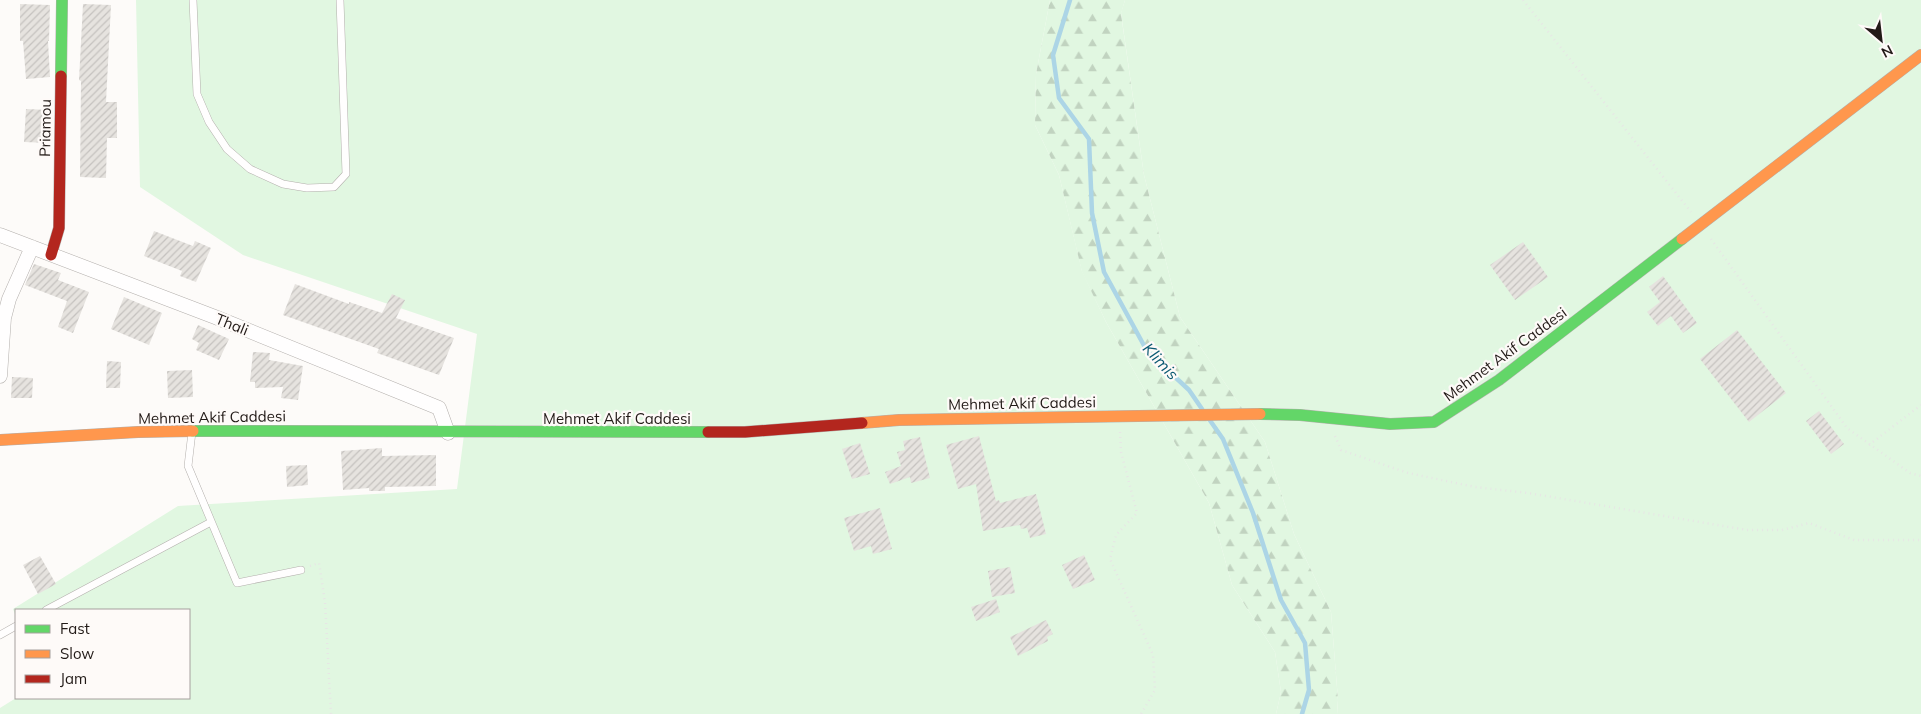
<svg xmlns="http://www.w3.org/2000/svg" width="1921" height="714" viewBox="0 0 1921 714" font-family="Mulish,sans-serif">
	<defs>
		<pattern id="forest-firs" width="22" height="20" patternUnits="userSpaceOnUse" patternTransform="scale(1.25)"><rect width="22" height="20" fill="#e1f7e1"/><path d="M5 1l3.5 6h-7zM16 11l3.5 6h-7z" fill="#c1d3c0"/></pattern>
		<pattern id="building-hatch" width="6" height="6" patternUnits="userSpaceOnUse" patternTransform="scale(1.25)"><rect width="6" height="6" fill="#e6e3df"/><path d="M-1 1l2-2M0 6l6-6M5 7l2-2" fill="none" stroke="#c5c2bf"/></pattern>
	</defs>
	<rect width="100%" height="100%" fill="#fdfbf9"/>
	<path fill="#e1f7e1" d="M136,0H1050L1036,74L1035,125L1059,175L1082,271L1106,322L1209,503L1232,585L1275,652L1281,692L1276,714H0V708L16,698H189V610H16V617L13,609L178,506L457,489L477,334L243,255L140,187Z
		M1125,0H1921V714H1337L1338,700L1331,612L1294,534L1265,442L1180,317L1144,175L1121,13Z"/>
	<path fill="url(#forest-firs)" d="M1050,0H1125L1121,14L1144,175L1180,317L1265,442L1294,534L1331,612L1338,700L1337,714H1276L1281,692L1275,652L1232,585L1209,503L1106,322L1082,272L1059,175L1035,125L1036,74Z"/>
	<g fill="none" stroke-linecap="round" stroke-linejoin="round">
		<path stroke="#acd5e6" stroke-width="4.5" d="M1070,0L1053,55L1059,98L1089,139L1092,213L1104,272L1147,351L1189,390L1202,409
			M1209,419L1223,439L1253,513L1281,600L1305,643L1309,690L1302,714"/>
	</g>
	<path fill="url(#building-hatch)" d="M20,4L50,5L49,41H48L50,77L26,79L23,41H20Z
		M83,4L111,5L106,102H117V138H107L106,178L80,177L81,81L79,80Z
		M26,109L49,110V143L24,142Z
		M154,231L193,246L195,241L211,248L196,282L180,276L182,271L144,256Z
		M1523,242L1548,277L1515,300L1490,265Z
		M34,264L61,273L58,280L89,292L73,333L58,327L67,301L25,285Z
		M1663,276L1697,323L1683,333L1671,316L1658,326L1647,312L1660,302L1649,287Z
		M295,284L349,304V302L382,313L392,294L405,300L396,318L454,338L439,375L377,353L379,349L283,315Z
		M124,297L162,313L149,345L111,329Z
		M198,325L229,339L219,360L196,350L199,343L192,339Z
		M1737,330L1786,393L1749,422L1700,359Z
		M253,352L270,353L269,360L303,366L298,400L281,398L283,387L255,388V382H250Z
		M107,361L121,362L120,388H106Z
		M192,370L193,397L168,398L167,371Z
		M12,377L33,378L32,398H11Z
		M1819,411L1844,444L1831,454L1806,421Z
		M979,436L996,501L999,500L1000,503L1036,494L1046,534L1030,538L1027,528L1021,529L1020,525L983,531L976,484L958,489L946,445Z
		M920,437L930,478L911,483L910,477L890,484L885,472L901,466L897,452L905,450L903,441Z
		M860,443L870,474L852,479L842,449Z
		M382,448V456L436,455V486L385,487V491H369V488L343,490L341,451Z
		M307,465L308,485L287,487L286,466Z
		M880,508L892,549L873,554L871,546L854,551L844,518Z
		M1084,555L1095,580L1073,589L1062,565Z
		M40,556L56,584L38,594L23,565Z
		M1010,567L1015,593L992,597L988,571Z
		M996,599L1000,612L976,621L971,607Z
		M1046,620L1053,634L1047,637L1048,641L1018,656L1010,637Z"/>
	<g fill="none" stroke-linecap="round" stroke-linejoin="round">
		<defs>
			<path id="lane" d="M193,0L197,94L209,122L227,149L250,169L283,184L307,188L334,187L346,174L340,0
				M192,432L188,466L237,583L301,570
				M46,610L211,522
				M0,635L16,626"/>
			<path id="street" d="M0,235L215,317L439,408L448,433
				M0,376L4,318L9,299L32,247"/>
			<path id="fast" d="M61,76L62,0
				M1260,414L1300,415L1390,424L1434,422L1499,380L1682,239
				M193,431L708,432"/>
			<path id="slow" d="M1682,239L1921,55
				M862,423L899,420L1260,414
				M0,440L138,432L193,431"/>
			<path id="jam" d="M51,255L59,228L61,76
				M708,432H745L862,423"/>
		</defs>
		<use href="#lane" stroke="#b3afac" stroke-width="8"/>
		<use href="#street" stroke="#b3afac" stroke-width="15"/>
		<use href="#fast" stroke="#b3afac" stroke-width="12"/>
		<use href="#slow" stroke="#b3afac" stroke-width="12"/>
		<use href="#jam" stroke="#b3afac" stroke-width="12"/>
		<path stroke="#e7e6e5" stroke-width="2.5" stroke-dasharray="1 4" stroke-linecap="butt" d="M1523,0L1691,212
			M1711,239L1847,428L1910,473L1921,476
			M1120,432L1121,452L1137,513L1116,535L1110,559L1153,655L1155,690L1141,714
			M1335,436L1341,450L1408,473L1475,487L1528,493L1747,530H1782L1809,523L1854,540H1921
			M1869,445L1921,405
			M310,566L319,563L325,602L331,714"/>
		<use href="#lane" stroke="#fffefe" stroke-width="7"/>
		<use href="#street" stroke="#fffefe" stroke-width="14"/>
		<use href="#fast" stroke="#63d668" stroke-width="11"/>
		<use href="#slow" stroke="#ff974d" stroke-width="11"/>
		<use href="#jam" stroke="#b3261e" stroke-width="11"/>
	</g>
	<g text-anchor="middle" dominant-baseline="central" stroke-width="4.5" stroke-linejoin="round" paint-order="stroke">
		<g font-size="15" fill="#221a17" stroke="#fefaf8">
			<text transform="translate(45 128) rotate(-89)">Priamou</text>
			<text transform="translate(232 324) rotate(22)">Thali</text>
			<text transform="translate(1505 354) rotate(-36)">Mehmet Akif Caddesi</text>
			<text transform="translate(1022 403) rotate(-1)">Mehmet Akif Caddesi</text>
			<text transform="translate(212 417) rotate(-1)">Mehmet Akif Caddesi</text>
			<text x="617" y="418">Mehmet Akif Caddesi</text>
		</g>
		<g font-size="16" font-style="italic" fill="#0c5a73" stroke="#fefaf8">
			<text transform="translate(1161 361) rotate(47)">Klimis</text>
		</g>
	</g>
	<rect x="15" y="609" width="175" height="90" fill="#fefaf8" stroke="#a6a09e"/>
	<rect x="25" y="625" width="25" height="8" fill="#63d668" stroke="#a6a09e"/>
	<text x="60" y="634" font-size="15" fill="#221a17">Fast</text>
	<rect x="25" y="650" width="25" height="8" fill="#ff974d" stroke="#a6a09e"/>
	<text x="60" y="659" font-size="15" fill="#221a17">Slow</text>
	<rect x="25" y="675" width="25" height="8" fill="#b3261e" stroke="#a6a09e"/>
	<text x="60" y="684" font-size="15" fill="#221a17">Jam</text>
	<g transform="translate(1881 40) rotate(152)" stroke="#fefaf8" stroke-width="4" paint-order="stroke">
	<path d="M0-4L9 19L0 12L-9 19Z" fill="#221a17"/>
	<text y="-8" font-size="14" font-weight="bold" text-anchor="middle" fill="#221a17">N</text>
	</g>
</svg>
